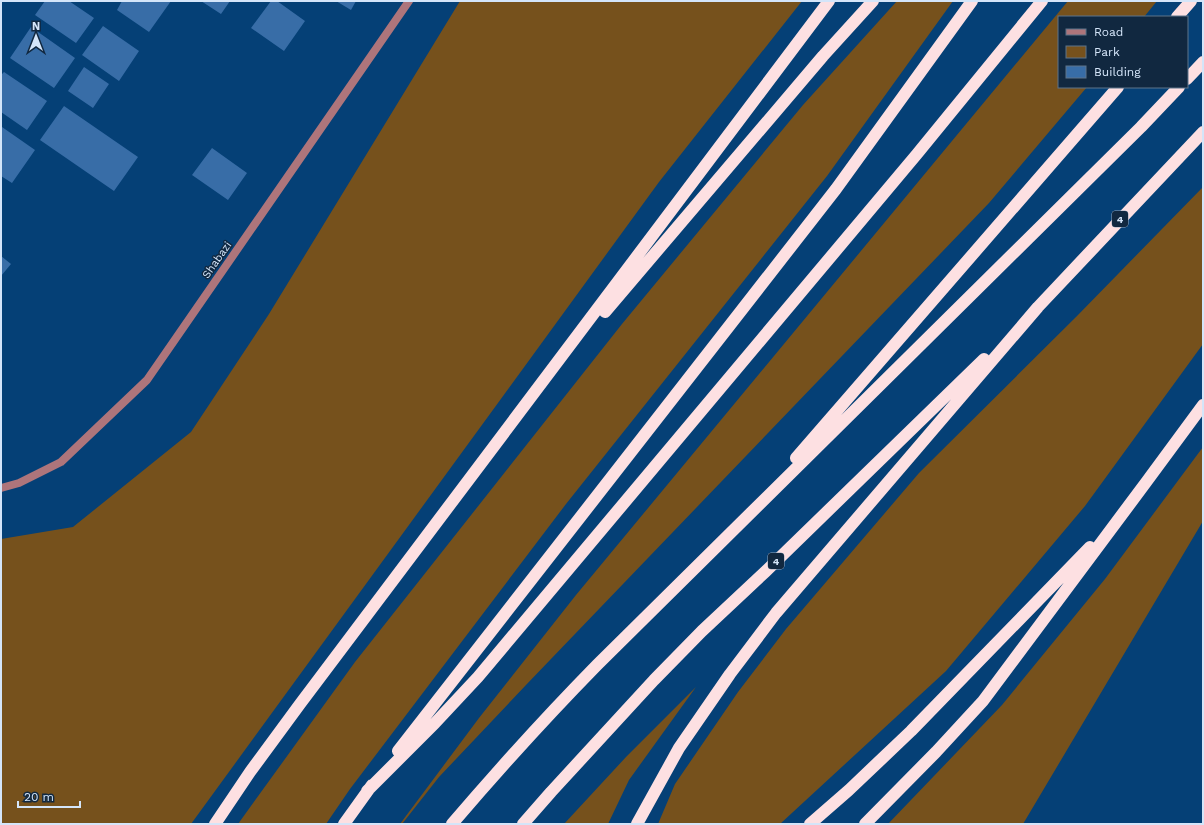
<svg xmlns="http://www.w3.org/2000/svg" width="1204" height="825" viewBox="0 0 1204 825" font-family="'Work Sans',sans-serif">
	<rect width="100%" height="100%" fill="#054076"/>
	<path fill="#76511c" d="M460,1H802L659,182L191,824H1V539L73,527L191,432L269,314Z
		M897,1H953L827,176L566,504L350,789L326,824H238L355,662L622,324L803,105Z
		M1068,1H1157L1144,17H1059V87H1087L989,203L526,685L439,777L402,824H400L479,718L576,595Z
		M1203,187V344L1085,506L946,671L780,824H658L675,784L738,692L786,629L919,473L1077,316Z
		M1203,447V521L1023,824H888L1002,705L1105,579Z
		M696,687L629,780L608,824H564L626,757Z"/>
	<path fill="#386da7" d="M45,1H69L94,18L76,43L35,15Z
		M122,1H171L149,32L117,10Z
		M201,1H230L221,14Z
		M271,1H277L305,21L284,51L251,28Z
		M336,1H356L351,10Z
		M103,26L139,51L119,81L82,55Z
		M31,27L75,58L54,88L10,58Z
		M84,67L109,84L93,108L68,91Z
		M4,72L47,101L27,130L1,112V75Z
		M64,106L138,157L114,191L40,140Z
		M2,127L35,150L12,183L1,176V129Z
		M212,148L247,173L228,200L192,175Z
		M1,256L11,264L1,276Z"/>
	<g fill="none" stroke-linecap="round" stroke-linejoin="round">
		<path stroke="#ae757b" stroke-width="8" d="M1,488L19,483L61,462L147,380L409,1"/>
		<path stroke="#fde0e2" stroke-width="12" d="M1177,17L1191,1
			M1187,79L1203,62
			M605,312L823,56L873,1
			M796,458L1118,87
			M398,751L836,189L972,1
			M367,791L435,723L478,677L917,154L1042,1
			M215,824L250,772L300,704L829,1
			M344,824L372,785
			M452,824C499,769 547,716 597,665L1141,127L1179,87
			M523,824L551,792L654,680L702,631L765,572L984,359
			M637,824L679,748L730,674L776,613L1038,307L1203,132
			M810,824L849,790L911,731L1090,547
			M865,824L936,752L983,701L1147,481L1203,405"/>
	</g>
	<g text-anchor="middle" dominant-baseline="central" stroke-width="3" stroke-linejoin="round" paint-order="stroke">
		<g fill="#112840" stroke="#9aacc2" stroke-width="1">
			<rect x="1112" y="211" width="16" height="16" rx="3"/>
			<rect x="768" y="553" width="16" height="16" rx="3"/>
		</g>
		<g font-size="10" font-weight="bold" fill="#d4e5f9">
			<text x="1120" y="219">4</text>
			<text x="776" y="561">4</text>
		</g>
		<g font-size="11" fill="#d4e5f9" stroke="#112840">
			<text transform="translate(217 260) rotate(-55)">Shabazi</text>
		</g>
	</g>
	<rect width="1204" height="825" fill="none" stroke="#d4e5f9" stroke-width="4"/>
	<rect x="1058" y="16" width="130" height="72" fill="#112840" stroke="#5f748a"/>
	<rect x="1066" y="29" width="20" height="6" fill="#ae757b" stroke="#5f748a"/>
	<text x="1094" y="36" font-size="12" fill="#d4e5f9">Road</text>
	<rect x="1066" y="46" width="20" height="12" fill="#76511c" stroke="#5f748a"/>
	<text x="1094" y="56" font-size="12" fill="#d4e5f9">Park</text>
	<rect x="1066" y="66" width="20" height="12" fill="#386da7" stroke="#5f748a"/>
	<text x="1094" y="76" font-size="12" fill="#d4e5f9">Building</text>
	<g transform="translate(36 36)" stroke="#112840" stroke-width="3" paint-order="stroke">
	<path d="M0-3L7 15L0 10L-7 15Z" fill="#d4e5f9"/>
	<text y="-6" font-size="11" font-weight="bold" text-anchor="middle" fill="#d4e5f9">N</text>
	</g>
	<path d="M18 801v6h62v-6" fill="none" stroke="#d4e5f9" stroke-width="2"/>
	<text x="24" y="801" font-size="12" fill="#d4e5f9" stroke="#112840" stroke-width="3" paint-order="stroke">20 m</text>
</svg>
